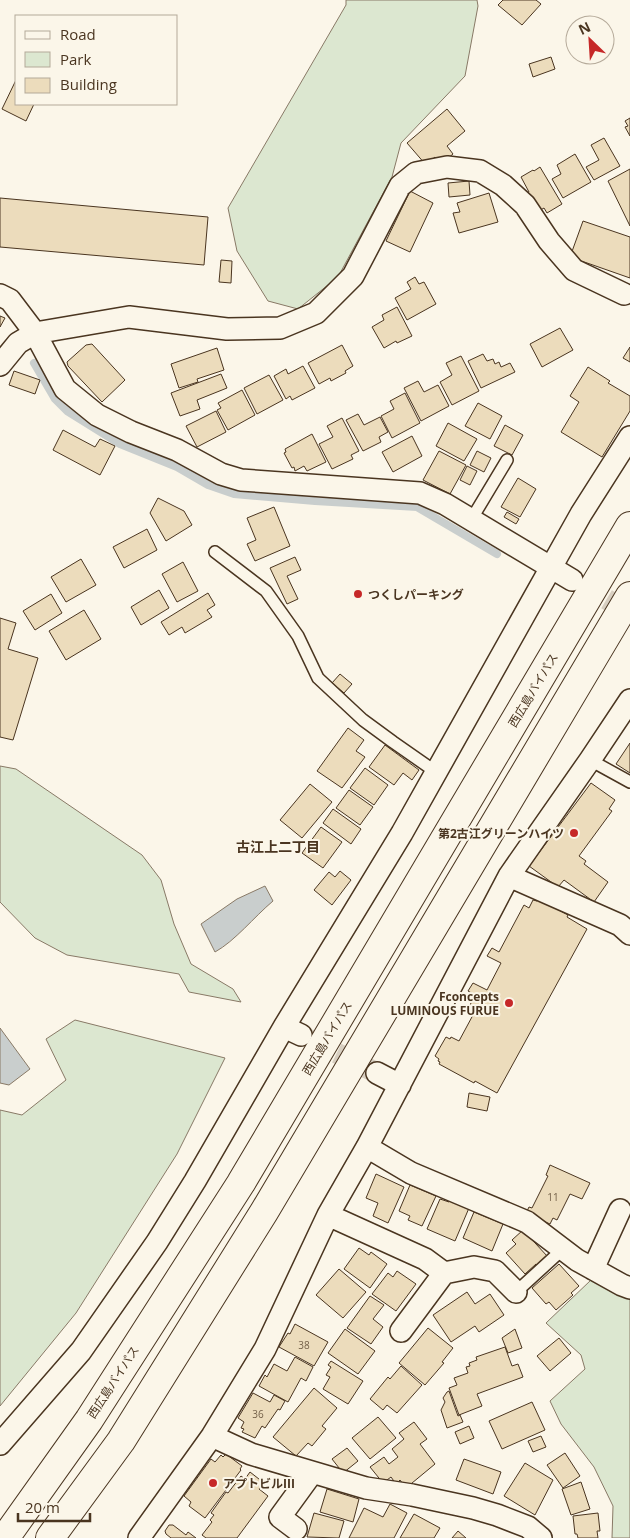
<svg xmlns="http://www.w3.org/2000/svg" width="630" height="1538" viewBox="0 0 630 1538" font-family="'Open Sans','Noto Sans JP',sans-serif">
	<rect width="100%" height="100%" fill="#fbf6e9"/>
	<path fill="#dce7d0" stroke="#887966" d="M346,0H477L478,6L465,76L401,143L392,177L338,277L298,309L268,301L237,251L228,208L346,5Z
		M0,766L16,769L142,855L161,880L174,924L191,964L233,989L241,1002L189,992L179,974L67,955L35,938L0,902Z
		M75,1020L225,1058L177,1154L76,1313L0,1406V1110L22,1115L66,1080L46,1039Z
		M591,1280L630,1298V1538H612L613,1506L594,1467L561,1424L550,1401L585,1369L581,1355L546,1323Z"/>
	<path fill="#c9cecd" stroke="#887966" d="M265,886L273,901C254,917 235,941 215,952L201,924L237,899Z
		M0,1028L30,1069L9,1085L0,1083Z"/>
	<g fill="none" stroke-linecap="round" stroke-linejoin="round">
		<path stroke="#c9cecd" stroke-width="8" d="M34,363L55,399L67,411L120,444L177,467L208,485L234,494L315,501L417,507L497,554"/>
	</g>
	<path fill="#ecdcbc" stroke="#4a3520" d="M503,0H536L541,4L522,25L498,5Z
		M551,57L555,69L533,77L529,64Z
		M16,80V104H34L26,121L2,109Z
		M447,109L465,131L447,146L453,154L441,164L435,157L426,165L407,143Z
		M630,118V136L625,127L628,126L625,121Z
		M604,138L620,166L594,180L586,167L599,160L591,145Z
		M575,154L591,182L563,198L552,179L561,174L557,165Z
		M540,167L562,204L547,213L544,208L537,212L524,195L529,192L521,177L533,170L534,171Z
		M630,169V226L608,181Z
		M469,181L470,195L449,197L448,183Z
		M410,191L433,203L410,252L386,241Z
		M489,193L498,222L459,233L453,213L460,212L457,203Z
		M0,198L208,217L204,265L0,247Z
		M583,221L630,237V278L570,257Z
		M221,260L232,261L231,283L219,282Z
		M415,277L419,284L424,282L436,304L407,320L395,298L411,289L407,282Z
		M397,307L412,336L397,343L396,341L384,348L372,327L384,320L382,315Z
		M0,316L5,318L0,327Z
		M560,328L573,350L542,367L530,344Z
		M92,344L125,380L102,402L68,366L67,362L86,345Z
		M342,345L353,366L345,371L346,373L331,381L330,378L319,384L308,363Z
		M630,347V362L623,358Z
		M217,348L224,370L197,379L198,382L179,388L171,364Z
		M483,354L487,361L493,359L495,364L499,362L501,367L510,363L515,372L481,388L468,361Z
		M461,356L479,391L452,405L440,382L452,375L446,363Z
		M303,366L315,388L292,400L290,396L286,399L274,376L286,369L288,374Z
		M588,367L610,381L608,383L630,396V411L602,457L561,432L579,402L570,396Z
		M14,371L40,380L35,394L9,385Z
		M221,374L227,388L197,400L200,409L180,416L171,393Z
		M269,375L283,400L257,414L244,388Z
		M418,381L424,392L438,385L449,406L421,421L404,388Z
		M242,390L255,415L228,430L217,410L221,408L218,403Z
		M405,393L420,423L392,438L381,416L394,409L390,401Z
		M478,403L502,416L490,439L465,426Z
		M216,411L226,432L197,447L186,426Z
		M358,414L364,425L380,417L388,432L379,437L381,442L363,451L346,420Z
		M342,418L359,451L351,455L353,459L332,469L319,444L333,437L327,426Z
		M448,423L477,439L464,461L436,446Z
		M505,425L523,435L512,455L494,446Z
		M63,430L95,447L100,439L115,446L100,475L53,450Z
		M312,434L326,462L307,471L304,466L295,471L294,467L292,468L284,453L286,452L285,449Z
		M412,436L422,456L393,472L382,452Z
		M439,451L466,465L450,494L423,480Z
		M477,451L491,458L484,472L470,465Z
		M467,466L477,471L470,485L460,480Z
		M518,478L536,489L520,517L501,507Z
		M158,498L184,511L192,525L166,541L150,513Z
		M274,507L290,546L255,561L247,544L256,540L247,518Z
		M507,512L519,519L516,524L504,517Z
		M147,529L157,550L124,568L113,547Z
		M295,557L301,570L287,576L298,599L287,604L270,568Z
		M81,559L96,585L66,602L51,577Z
		M183,562L198,591L177,602L162,574Z
		M159,590L169,608L141,625L131,607Z
		M208,593L215,605L207,610L212,617L185,633L182,627L169,635L161,622Z
		M51,594L62,613L35,630L23,611Z
		M84,610L101,639L66,660L49,631Z
		M0,618L16,623L8,649L38,658L13,740L0,737Z
		M340,674L352,684L344,693L332,683Z
		M348,728L364,740L356,751L365,757L342,788L317,771Z
		M630,743V773L616,764Z
		M385,745L419,770L412,780L403,773L394,785L369,767Z
		M365,768L388,785L374,805L350,788Z
		M591,783L615,800L609,809L612,811L579,856L586,861L584,864L608,882L594,902L564,880L558,887L529,866Z
		M310,784L332,802L302,838L280,820Z
		M349,790L373,807L360,825L336,808Z
		M333,809L361,829L351,844L323,823Z
		M321,827L342,842L323,868L302,853Z
		M340,871L351,880L332,905L314,890L329,872L335,877Z
		M538,899L568,915L567,917L587,929L497,1093L475,1081L474,1083L439,1064L440,1062L438,1061L439,1059L435,1056L446,1037L450,1039L451,1037L459,1041L473,1015L467,1011L475,995L468,991L473,983L487,990L501,963L487,956L492,948L499,952L524,905L529,908L533,900L537,901Z
		M469,1093L490,1097L487,1111L467,1107Z
		M550,1165L590,1183L582,1199L570,1194L557,1220L553,1218L550,1224L526,1213L529,1207L532,1208L548,1176L546,1175Z
		M376,1174L404,1187L388,1223L373,1216L378,1203L366,1198Z
		M410,1185L436,1196L422,1226L408,1220L410,1216L399,1211Z
		M440,1199L449,1202L450,1200L469,1208L455,1241L427,1229Z
		M474,1212L503,1224L492,1251L463,1238Z
		M523,1230L548,1257L538,1266L536,1264L525,1274L506,1253L516,1244L512,1240Z
		M359,1248L369,1255L371,1252L387,1264L370,1288L344,1269Z
		M559,1264L579,1286L571,1293L573,1295L556,1310L549,1302L546,1304L532,1288Z
		M339,1269L366,1292L343,1318L316,1295Z
		M397,1271L416,1284L396,1311L372,1294L388,1273L393,1277Z
		M467,1292L475,1304L490,1294L504,1315L479,1332L475,1326L451,1342L433,1315Z
		M370,1296L384,1305L373,1319L383,1327L371,1344L347,1328Z
		M295,1324L328,1342L314,1366L279,1347L288,1333L290,1334Z
		M428,1328L453,1348L442,1362L444,1363L425,1385L399,1363Z
		M345,1329L375,1351L358,1374L328,1353Z
		M515,1329L522,1348L508,1353L502,1338Z
		M559,1338L571,1353L550,1371L537,1356Z
		M505,1347L512,1366L518,1364L523,1377L477,1394L482,1406L459,1415L449,1388L457,1385L454,1378L468,1373L466,1367L470,1366L469,1363L477,1360L476,1357Z
		M295,1357L313,1367L306,1381L301,1378L288,1402L259,1386L265,1375L267,1377L274,1364L287,1371Z
		M331,1361L363,1381L348,1404L323,1389L330,1377L326,1375L331,1367L328,1365Z
		M401,1366L422,1385L397,1413L387,1405L383,1410L370,1399L388,1377L390,1379Z
		M314,1388L337,1408L322,1426L326,1429L312,1446L308,1443L296,1456L273,1437Z
		M449,1391L458,1416L460,1415L463,1422L447,1428L441,1410L445,1402L443,1398L447,1392Z
		M253,1393L270,1402L274,1395L285,1401L280,1410L278,1409L265,1428L262,1426L255,1438L242,1432L244,1429L241,1428L244,1422L238,1418Z
		M532,1402L545,1430L502,1449L489,1421Z
		M378,1417L396,1438L370,1459L352,1438Z
		M414,1422L427,1439L420,1444L435,1464L406,1488L400,1480L396,1484L391,1477L383,1483L370,1467L384,1457L389,1464L398,1457L392,1449L404,1439L399,1433Z
		M469,1426L474,1438L460,1444L455,1432Z
		M541,1436L546,1447L533,1452L528,1441Z
		M347,1448L358,1461L343,1473L332,1459Z
		M565,1453L580,1476L563,1488L547,1465Z
		M226,1454L242,1466L240,1469L241,1470L205,1518L189,1506L191,1502L184,1496L211,1459L215,1462L221,1455L223,1457Z
		M464,1459L501,1472L493,1494L456,1480Z
		M525,1463L553,1480L535,1515L504,1496Z
		M250,1472L264,1483L259,1489L268,1496L237,1538H206L202,1535L212,1522L210,1520L214,1515L211,1513L226,1492L228,1493L241,1476L245,1479Z
		M581,1482L590,1509L571,1515L562,1489Z
		M327,1489L359,1499L353,1522L320,1512Z
		M390,1504L407,1513L394,1538H349L364,1508L383,1517Z
		M314,1513L344,1521L339,1538L307,1537Z
		M598,1513L600,1531H597L598,1538H578L577,1534H575L573,1516Z
		M414,1514L440,1528L434,1538H400Z
		M169,1525H173L186,1535L188,1532L196,1538H171L166,1534L165,1531Z
		M458,1531L466,1538H452Z"/>
	<g fill="none" stroke-linecap="round" stroke-linejoin="round">
		<path stroke="#d8cfc1" stroke-width="21" stroke-dasharray="21 11" stroke-linecap="butt" d="M579,583L630,613
			M308,1039L377,1073"/>
		<defs>
			<path id="lane" d="M471,520L507,460
				M215,552L266,591L298,636L318,678L363,720L393,742L436,772
				M590,760L630,782
				M516,1292L563,1249"/>
			<path id="street" d="M0,295L10,300L35,333L65,389L97,415L131,432L177,450L221,474L241,480L420,493L445,504L572,580
				M0,365L18,343L35,333L129,317L227,329L280,328L316,313L353,276L400,186L416,173L447,167L480,171L503,185L525,205L549,241L574,270L624,294
				M509,876L620,925L630,934
				M284,1027L301,1035
				M377,1073L400,1085
				M367,1147L411,1173L527,1222L577,1260L622,1285L630,1288
				M328,1215L425,1259L444,1273L474,1267L495,1271L516,1292
				M593,1269L620,1210
				M401,1331L444,1273
				M212,1436L251,1454L366,1488L412,1495L473,1508L497,1515L528,1527L541,1538
				M0,1444L81,1351L157,1242L195,1181L284,1027L402,833L581,514L630,437
				M296,1529L280,1517L312,1473
				M139,1538L212,1436L265,1349L328,1215L367,1147L509,876L590,760L630,700"/>
			<path id="highway" d="M5,1538L89,1420L241,1183L630,526
				M50,1538L121,1441L264,1212L630,596"/>
		</defs>
		<use href="#lane" stroke="#4a3520" stroke-width="14"/>
		<use href="#street" stroke="#4a3520" stroke-width="24"/>
		<use href="#highway" stroke="#4a3520" stroke-width="30"/>
		<use href="#lane" stroke="#fbf6e9" stroke-width="11"/>
		<use href="#street" stroke="#fbf6e9" stroke-width="21"/>
		<use href="#highway" stroke="#fbf6e9" stroke-width="28"/>
	</g>
	<g fill="#c62828" stroke="#fbf6e9" stroke-width="2">
		<circle cx="358" cy="594" r="5"/>
		<circle cx="574" cy="833" r="5"/>
		<circle cx="509" cy="1003" r="5"/>
		<circle cx="213" cy="1483" r="5"/>
	</g>
	<g text-anchor="middle" dominant-baseline="central" stroke-width="4" stroke-linejoin="round" paint-order="stroke">
		<g font-size="10" fill="#725f47">
			<text x="553" y="1197">11</text>
			<text x="304" y="1345">38</text>
			<text x="258" y="1414">36</text>
		</g>
		<g font-size="12" font-weight="bold" fill="#4a3520" stroke="#fbf6e9" text-anchor="start">
			<text x="368" y="594">つくしパーキング</text>
			<text x="564" y="833" text-anchor="end">第2古江グリーンハイツ</text>
			<text x="499" y="996" text-anchor="end">Fconcepts<tspan x="499" dy="14">LUMINOUS FURUE</tspan></text>
			<text x="223" y="1483">アプトビルIII</text>
		</g>
		<g font-size="12" fill="#4a3520" stroke="#fbf6e9">
			<text transform="translate(533 690) rotate(-59)">西広島バイパス</text>
			<text transform="translate(327 1038) rotate(-59)">西広島バイパス</text>
			<text transform="translate(113 1382) rotate(-57)">西広島バイパス</text>
		</g>
		<g font-size="14" font-weight="bold" fill="#4a3520" stroke="#fbf6e9">
			<text x="278" y="846">古江上二丁目</text>
		</g>
	</g>
	<rect x="15" y="15" width="162" height="90" fill="#fbf6e9" stroke="#b4a999"/>
	<rect x="25" y="31" width="25" height="8" fill="#fbf6e9" stroke="#b4a999"/>
	<text x="60" y="40" font-size="15" fill="#4a3520">Road</text>
	<rect x="25" y="52" width="25" height="15" fill="#dce7d0" stroke="#b4a999"/>
	<text x="60" y="65" font-size="15" fill="#4a3520">Park</text>
	<rect x="25" y="78" width="25" height="15" fill="#ecdcbc" stroke="#b4a999"/>
	<text x="60" y="90" font-size="15" fill="#4a3520">Building</text>
	<g transform="translate(590 40) rotate(335)"><circle r="24" fill="#fbf6e9" stroke="#b4a999"/>
	<path d="M0-4L9 19L0 12L-9 19Z" fill="#c62828"/>
	<text y="-8" font-size="14" font-weight="bold" text-anchor="middle" fill="#4a3520">N</text>
	</g>
	<path d="M18 1513v8h72v-8" fill="none" stroke="#4a3520" stroke-width="2.5"/>
	<text x="25" y="1513" font-size="15" fill="#4a3520" stroke="#fbf6e9" stroke-width="4" paint-order="stroke">20 m</text>
</svg>
